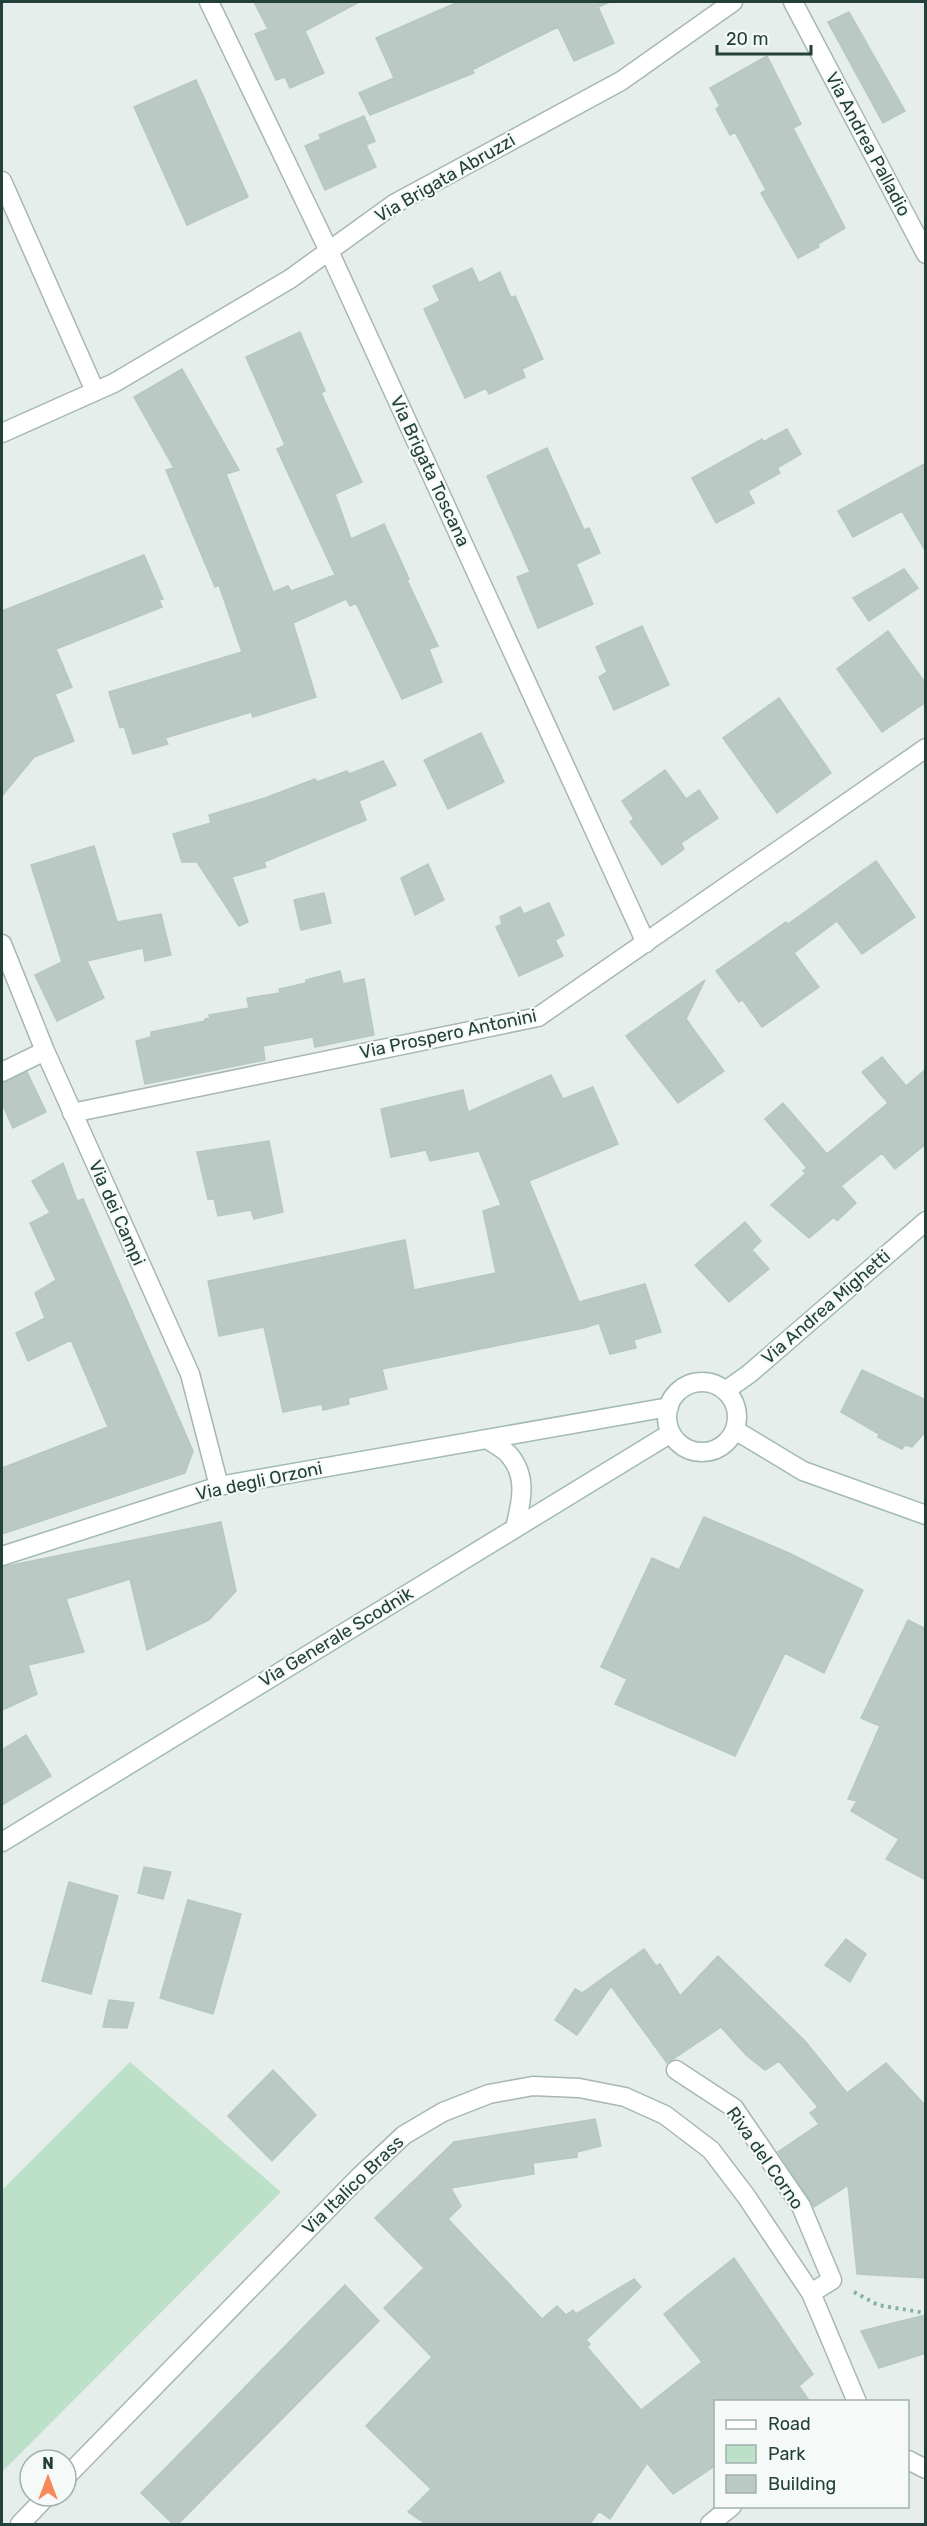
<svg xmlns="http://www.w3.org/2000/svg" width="927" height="2526" viewBox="0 0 927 2526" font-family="Rubik,sans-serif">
	<rect width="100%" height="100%" fill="#e5eeea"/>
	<path fill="#bde0c8" d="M130,2062L281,2192L2,2472V2190Z"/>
	<path fill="#bac9c4" stroke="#b6c8c2" stroke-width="1.5" d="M254,2H359L305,31L324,73L290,88L285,77L276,80L255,34L268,29Z
		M458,2H610L598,7L614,43L574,61L558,27L472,70L474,73L370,115L359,93L394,78L376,38Z
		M849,12L905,111L883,123L828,22Z
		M767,56L801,124L793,128L845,228L818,244L819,247L798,258L761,193L766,190L735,132L730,135L716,109L720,106L710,88Z
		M196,80L248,197L187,225L134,107Z
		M364,116L375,141L366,145L376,167L325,190L305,146L321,139L319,135Z
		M472,268L479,283L500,272L511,298L515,296L543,359L522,369L525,377L489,394L486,388L465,398L424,309L440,301L433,286Z
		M300,332L325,391L321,393L362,482L335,494L351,539L384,524L409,579L407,580L438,646L429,649L442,682L402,699L356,603L350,606L346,599L293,623L316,697L253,717L251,712L165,738L168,744L133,754L124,726L120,728L109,692L242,652L219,585L215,587L166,470L174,468L134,397L182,369L239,470L226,474L273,592L288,586L291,591L335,575L277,449L285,445L246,357Z
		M787,429L801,454L777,468L780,473L748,491L754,503L716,523L692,478L762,439L763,442Z
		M547,448L584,530L589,528L600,553L576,564L593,604L538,628L517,577L530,572L487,476Z
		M926,463V552L902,511L853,537L838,511Z
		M144,555L163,599L159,600L162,607L56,649L72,687L55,694L74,741L34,757L2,796V611Z
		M904,569L918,588L869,621L853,598Z
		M642,626L669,685L614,710L599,677L607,672L596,647Z
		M888,631L926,684V702L882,732L837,669Z
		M779,698L831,773L777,813L723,738Z
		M481,733L504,782L448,809L424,760Z
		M383,761L396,785L359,801L366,820L264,862L266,867L232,877L248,922L239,926L197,862H182L173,834L211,823L209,815L265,798L315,779L317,782L347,771L349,774Z
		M665,770L686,799L699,790L718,818L681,843L684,849L662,865L630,822L634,819L622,801Z
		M94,846L117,922L161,914L171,955L145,961L143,948L87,961L104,998L57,1021L35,975L62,962L31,865Z
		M876,861L915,917L862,954L837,921L794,953L819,987L762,1027L742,999L739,1002L716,971L786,922L788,924Z
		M428,864L444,900L415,915L401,878Z
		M324,893L331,923L301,930L294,900Z
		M549,903L564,935L555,940L563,956L519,976L496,927L502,924L500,917L520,907L524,914Z
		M340,971L343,984L364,979L374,1035L315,1047L313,1037L263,1046L265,1060L145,1084L136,1041L151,1037V1032L205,1021V1019L210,1018L209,1015L249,1008L247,998L280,993L279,989L306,983V980Z
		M705,980L686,1019L724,1071L678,1103L626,1036Z
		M882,1057L906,1086L926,1069V1144L895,1169L882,1153L841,1186L856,1203L837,1221L834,1217L809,1238L771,1205L806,1173L803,1171L807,1168L765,1119L783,1103L827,1154L888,1103L862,1072Z
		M27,1072L46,1112L13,1128L2,1103V1083Z
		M551,1075L563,1099L593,1087L618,1144L529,1181L579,1302L645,1284L661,1332L634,1340L636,1348L610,1354L599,1323L584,1328L382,1369L387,1389L348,1398L349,1404L323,1410L322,1404L283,1412L264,1327L219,1336L208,1281L405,1240L414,1290L496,1273L483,1211L501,1205L479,1151L430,1161L426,1150L391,1157L381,1109L463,1090L468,1112Z
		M269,1141L283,1212L254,1219L251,1210L218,1216L214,1199H208L197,1152Z
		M63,1163L77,1201L83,1199L193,1451L185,1473L2,1534V1468L108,1427L71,1340L28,1361L16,1333L45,1318L35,1293L56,1280L30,1223L50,1213L32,1181Z
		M745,1222L761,1241L752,1250L769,1269L729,1302L695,1265Z
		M862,1370L926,1400V1431L912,1447L905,1445L902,1449L878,1437L879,1434L841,1412Z
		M704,1517L789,1553L863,1590L824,1673L785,1653L735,1756L615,1704L627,1679L601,1667L652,1558L679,1570Z
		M221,1522L236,1591L209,1620L147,1650L130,1579L66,1599L84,1652L28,1665L37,1694L2,1710V1567Z
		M908,1620L926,1629V1880L886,1859L899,1839L851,1811L857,1801L848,1799L880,1726L861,1718Z
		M26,1735L51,1776L2,1805V1750Z
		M144,1867L171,1872L163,1899L138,1893Z
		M69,1882L118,1896L91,1994L42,1981Z
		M188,1900L241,1914L213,2014L160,1998Z
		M846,1939L866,1954L850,1982L825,1965Z
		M644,1949L656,1966L660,1964L680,1996L718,1956L805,2041L847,2093L886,2063L926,2106V2278L857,2274L848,2185L814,2207L778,2152L819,2124L810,2113L818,2107L779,2061L765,2070L746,2055L721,2027L667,2063L611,1986L577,2035L555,2020L575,1989L582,1993Z
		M109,2000L134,2003L127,2028L103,2027Z
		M273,2070L316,2115L272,2161L228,2116Z
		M595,2119L601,2146L577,2152V2157L533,2163L534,2174L451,2188L461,2206L448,2219L542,2319L557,2306L566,2315L573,2310L576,2314L634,2279L641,2287L586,2340L590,2344L587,2347L641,2410L702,2362L664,2314L734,2258L813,2374L799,2386L810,2402H716V2465L673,2494L647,2463L610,2519L599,2511L590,2524H426L408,2512L431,2489L366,2426L432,2357L384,2308L424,2268L375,2218L454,2142Z
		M345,2285L379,2321L178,2524H173L141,2493Z
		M926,2315V2353L879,2368L861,2331Z"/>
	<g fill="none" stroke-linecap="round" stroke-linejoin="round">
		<defs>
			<path id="street" d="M209,2L329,251L646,943
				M793,2L926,254
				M2,181L95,391
				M2,433L114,383L290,279L394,204L621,81L733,2
				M2,944L45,1051L190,1374L219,1486
				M2,1072L45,1051
				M72,1113L538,1017L926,748
				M676,2070L734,2108L801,2206L832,2280L811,2293
				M908,2460L926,2469
				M66,2477L359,2177L404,2135L443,2112L489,2094L533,2086L579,2088L625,2097L665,2115L711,2150L746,2196L811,2293L857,2402
				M20,2524L47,2496
				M710,2524L732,2506"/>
			<path id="secondary" d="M667 1417a35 35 0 1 1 70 0a35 35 0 1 1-70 0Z
				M725,1391L749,1374L926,1221
				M735,1430L803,1471L926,1515
				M487,1439C494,1444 505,1449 510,1456C528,1478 521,1503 515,1528
				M2,1556L219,1486L669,1407
				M2,1842L671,1433"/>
		</defs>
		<use href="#street" stroke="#a7b7b2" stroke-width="21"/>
		<use href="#secondary" stroke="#a2bab3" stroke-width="21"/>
		<path stroke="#84b3a6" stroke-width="4" stroke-dasharray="3 4.5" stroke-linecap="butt" d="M854,2292L878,2305L926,2313"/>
		<use href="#street" stroke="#fff" stroke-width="18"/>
		<use href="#secondary" stroke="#fff" stroke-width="18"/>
	</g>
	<g text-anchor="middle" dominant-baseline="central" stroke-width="4.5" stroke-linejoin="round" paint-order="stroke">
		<g font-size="18" fill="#23413a" stroke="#f5faf8">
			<text transform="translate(868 144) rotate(62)">Via Andrea Palladio</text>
			<text transform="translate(445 178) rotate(-30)">Via Brigata Abruzzi</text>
			<text transform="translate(430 471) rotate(65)">Via Brigata Toscana</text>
			<text transform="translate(448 1034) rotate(-12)">Via Prospero Antonini</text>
			<text transform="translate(117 1213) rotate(66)">Via dei Campi</text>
			<text transform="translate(826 1307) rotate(-41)">Via Andrea Mighetti</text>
			<text transform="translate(259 1481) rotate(-12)">Via degli Orzoni</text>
			<text transform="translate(336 1637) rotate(-31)">Via Generale Scodnik</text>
			<text transform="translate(765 2158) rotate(55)">Riva del Corno</text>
			<text transform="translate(353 2185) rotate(-44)">Via Italico Brass</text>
		</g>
	</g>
	<rect width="927" height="2526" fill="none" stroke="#23413a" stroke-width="6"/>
	<rect x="714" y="2400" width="195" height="108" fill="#f5faf8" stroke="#a1b0ac" stroke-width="1.5"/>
	<rect x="726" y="2420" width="30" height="9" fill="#ffffff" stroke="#a1b0ac" stroke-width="1.5"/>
	<text x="768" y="2430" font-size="18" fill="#23413a">Road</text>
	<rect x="726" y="2445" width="30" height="18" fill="#bde0c8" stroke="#a1b0ac" stroke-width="1.5"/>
	<text x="768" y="2460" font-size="18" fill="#23413a">Park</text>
	<rect x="726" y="2475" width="30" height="18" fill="#bac9c4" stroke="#a1b0ac" stroke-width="1.5"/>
	<text x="768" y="2490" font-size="18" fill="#23413a">Building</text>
	<g transform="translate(48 2478)"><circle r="28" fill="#f5faf8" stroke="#a1b0ac" stroke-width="1.5"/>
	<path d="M0-4.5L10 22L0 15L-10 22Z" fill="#f6885a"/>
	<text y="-9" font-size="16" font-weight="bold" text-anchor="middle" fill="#23413a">N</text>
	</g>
	<path d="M717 45v9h94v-9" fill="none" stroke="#23413a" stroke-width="3"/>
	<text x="726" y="45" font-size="18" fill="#23413a" stroke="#f5faf8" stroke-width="4.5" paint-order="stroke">20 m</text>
</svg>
